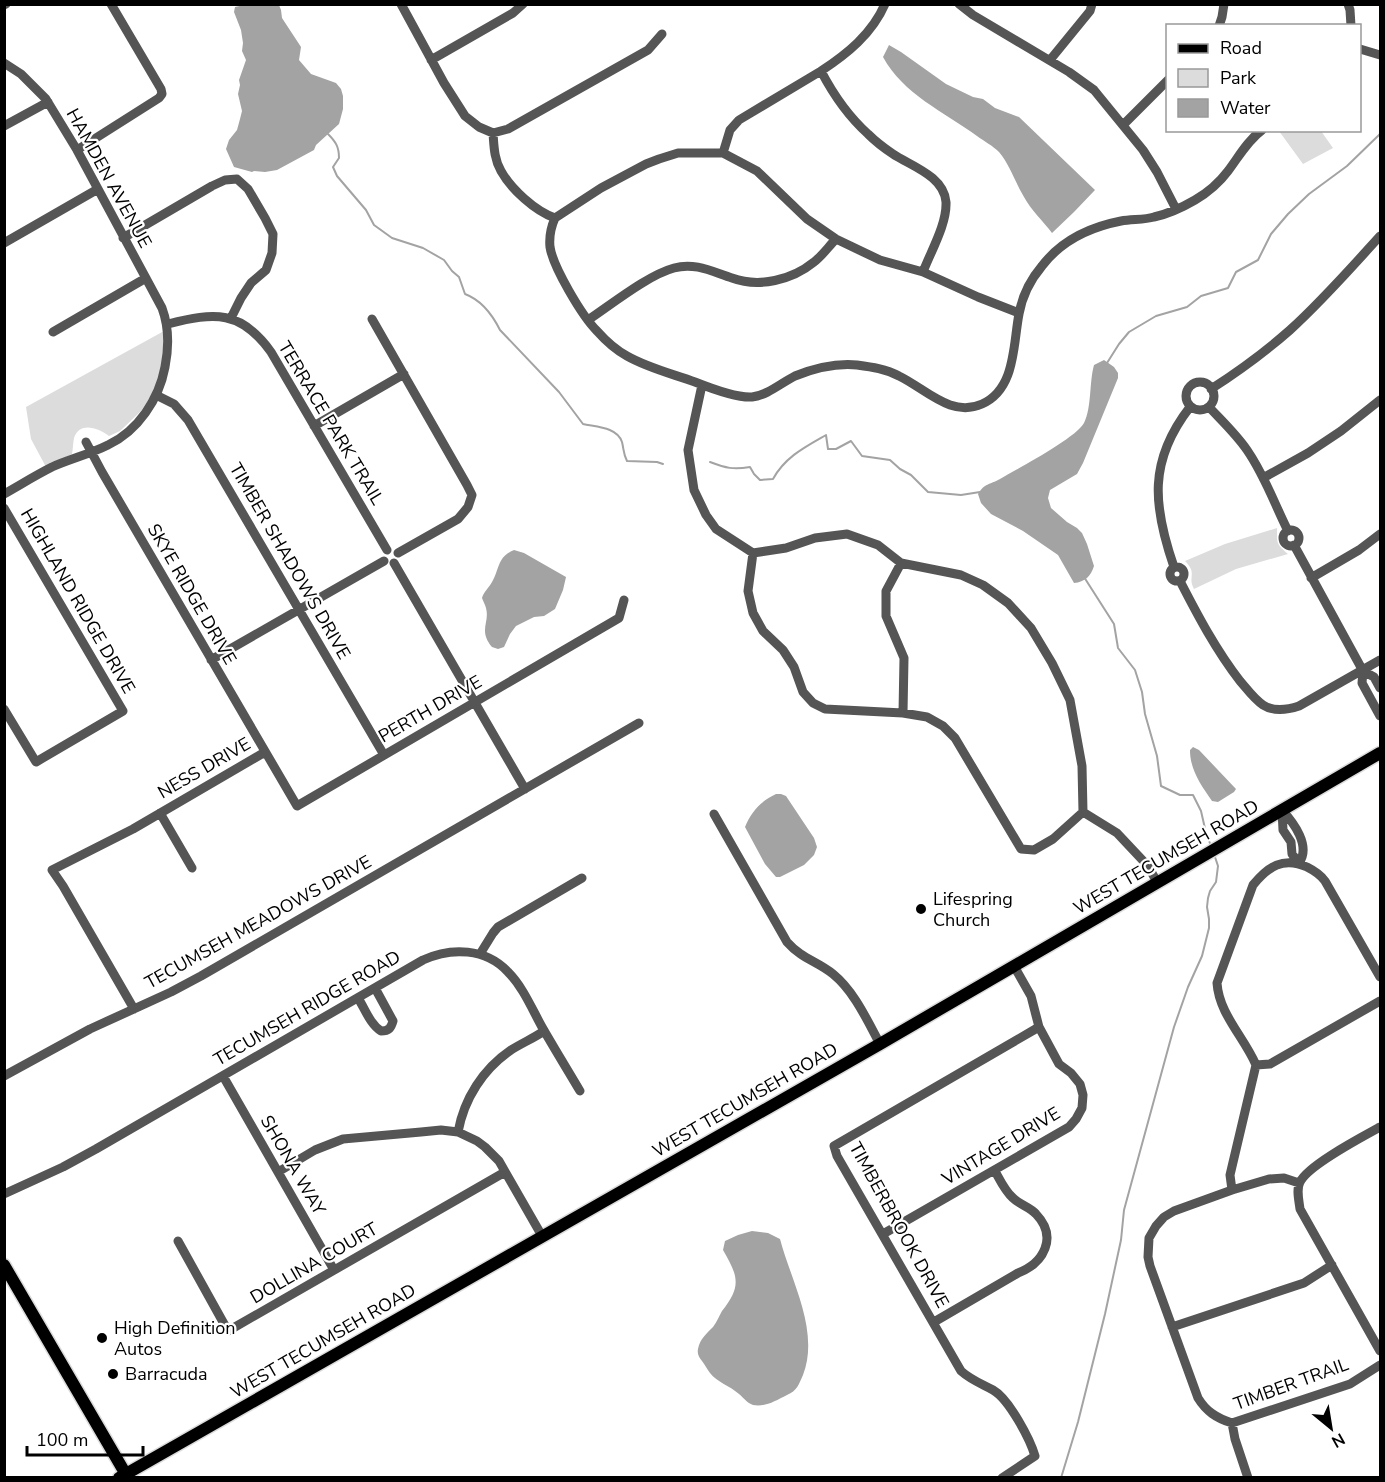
<svg xmlns="http://www.w3.org/2000/svg" width="1385" height="1482" viewBox="0 0 1385 1482" font-family="'Nunito Sans',sans-serif">
	<rect width="100%" height="100%" fill="#fff"/>
	<path fill="#dcdcdc" d="M1279,131H1321L1333,148L1303,164Z
		M164,331L163,362L155,390L141,411L120,431L109,436C98,428 80,421 74,438C73,443 73,449 72,454L46,467L31,439L26,407Z
		M1277,528C1277,544 1276,543 1288,554L1236,569L1194,589C1187,576 1198,574 1185,561L1225,544Z"/>
	<path fill="#a3a3a3" d="M244,5H279L281,10L282,18L301,47L299,60L311,74L336,83L341,89L343,96V109L339,124L316,145L314,150L277,170L265,172L254,171L252,172L234,167L226,149L229,140L237,130L240,119L242,111L238,94L240,85L239,80L246,60L242,51L243,43L241,30L234,12L235,7Z
		M889,45L901,52L946,84L973,97L983,99L995,108L1019,117L1095,190L1074,212L1052,233C1043,221 1031,210 1024,197C1015,182 1010,165 999,152C993,146 984,141 977,136C944,112 903,94 883,57Z
		M1104,360L1114,367L1118,373V378L1083,463L1077,474L1050,490L1048,498L1051,508L1067,522L1077,528L1082,533L1087,544L1094,566C1091,576 1085,582 1074,583L1058,555L1023,531L991,514L981,503L978,494C985,483 989,485 1000,479C1017,469 1076,438 1084,423C1092,407 1089,383 1094,365Z
		M514,550L524,553L566,577L563,590L555,609L544,616L534,617L516,626L510,634L504,647L498,649L492,647C478,630 490,623 486,608C485,604 483,601 482,598C484,591 489,588 492,582C500,568 497,557 514,550Z
		M1193,747L1199,750L1236,789L1234,792L1218,802L1212,801C1201,785 1190,770 1190,750Z
		M776,794H781L786,796L814,838L817,847L814,855L804,865L780,877H776L765,864L745,827C751,812 761,801 776,794Z
		M752,1231L768,1233L780,1239C791,1281 820,1331 803,1375C799,1384 797,1391 787,1395C775,1401 766,1407 753,1405C747,1403 744,1398 739,1394C730,1386 717,1382 710,1373C707,1369 705,1365 702,1361C699,1357 697,1354 698,1349C700,1339 706,1334 713,1327C717,1322 719,1316 722,1311C742,1286 738,1276 723,1250L725,1241L738,1235Z"/>
	<g fill="none" stroke-linecap="round" stroke-linejoin="round">
		<path stroke="#a3a3a3" stroke-width="2" d="M328,134C336,142 339,147 339,158L333,167L337,176L366,210L374,225L392,238L423,248L444,260L452,271L459,277L465,294C481,300 492,314 500,330L559,392L583,424C596,427 617,427 622,442C624,450 623,453 627,461L657,462L663,464
			M1107,363L1119,344L1129,332L1156,316L1187,307L1201,296L1228,288L1236,272L1258,260L1271,234L1288,214L1309,194L1347,166L1380,134
			M710,462C726,468 733,470 750,467L754,474L760,480L773,479C785,457 805,447 826,435L828,449H836L851,441L862,456L890,460L900,469L911,475L928,492L961,495L980,492
			M1084,577L1114,624L1118,648L1135,670L1142,692L1145,714L1157,756L1161,786L1180,795H1193L1201,811L1206,833L1211,846
			M1061,1478L1078,1422L1105,1314L1121,1240L1124,1210L1174,1027L1188,987L1202,956L1209,928V919L1207,907L1208,898L1210,891L1216,882L1218,866L1214,854"/>
		<defs>
			<path id="major" d="M4,1265L128,1478
				M119,1478L880,1044L1380,753"/>
		</defs>
		<use href="#major" stroke="#dbdbdb" stroke-width="15"/>
		<path stroke="#555" stroke-width="9" d="M401,4L444,83L465,116L479,127L493,133L508,129L648,50L662,34
			M885,4C872,34 847,54 821,71C833,94 848,116 868,134C875,141 884,148 893,154C911,166 944,176 946,202C947,224 931,251 923,272L978,297L1019,313
			M959,4L973,15L1069,72L1094,90L1143,150L1157,172L1176,209
			M1348,4L1350,10L1351,26
			M4,5L6,4
			M1219,26L1222,17L1224,4
			M1360,49L1380,55
			M431,60L513,13L523,4
			M1050,60L1090,11L1092,4
			M4,63L21,74L46,99L77,150L162,308C169,327 169,347 165,367C159,399 138,431 108,445C90,454 70,459 52,467C36,475 20,485 4,494
			M1123,125L1168,80
			M4,126L48,102
			M493,133C494,146 494,159 501,171C511,189 535,211 555,218C551,227 549,237 550,247C553,267 582,316 597,331C605,340 616,350 627,356C648,368 673,374 695,382C710,388 736,398 752,397C768,395 781,383 795,376C815,368 836,363 857,365C872,367 886,369 899,376C926,389 951,418 982,404C1016,389 1013,344 1019,314C1022,297 1031,279 1042,266C1061,241 1090,227 1121,221C1132,219 1144,220 1154,217C1168,214 1183,207 1195,200C1207,193 1219,183 1228,171C1238,158 1247,141 1262,130
			M77,150L159,98L162,94L161,89L111,4
			M723,153L730,130L739,120L821,71
			M555,218L601,188L646,164L659,159L678,153H723L757,171L807,219L836,239L880,260L923,272
			M123,238L212,186L225,180L237,179L248,189L265,218L273,234L272,253L266,270L251,283L241,298L231,318
			M4,243L98,189
			M372,319L467,485L472,495L468,507L458,519L398,553
			M588,320C612,304 648,275 674,268C695,262 713,272 732,278C759,288 792,280 814,262C822,256 829,246 836,239
			M168,324C215,312 241,310 271,352L387,550
			M53,332L146,278
			M1186 396a14 14 0 1 1 28 0a14 14 0 1 1-28 0Z
			M702,385L688,450L694,490L706,515L716,529L753,553L786,548L815,538L847,534L878,545L901,563L961,575L983,585L1008,603L1031,628L1052,663L1070,700L1082,766L1083,812
			M1211,389C1239,371 1265,352 1290,330C1322,301 1351,268 1380,236
			M156,395L174,404L188,420L384,755
			M1209,407C1222,421 1236,434 1247,450C1265,476 1274,503 1288,531
			M314,426L404,374
			M86,442L102,472L297,806L619,618L624,600
			M1263,478L1308,453L1341,431L1380,400
			M4,508L123,711L36,762L4,709
			M1283 538a8 8 0 1 1 16 0a8 8 0 1 1-16 0Z
			M1294,545L1363,671L1374,677L1380,688
			M753,553L748,591L753,613L763,631L783,650L794,667L803,692L813,703L825,709L903,713L927,717L943,726L955,738L1021,849L1034,850L1053,839L1083,812
			M394,563L525,789
			M901,563L886,591V616L904,658L903,713
			M1170 574a7 7 0 1 1 14 0a7 7 0 1 1-14 0Z
			M1174,567C1153,506 1148,461 1190,407
			M1311,578L1359,550L1380,534
			M1180,581C1198,616 1216,650 1240,681C1247,689 1254,699 1263,705C1274,712 1287,710 1299,706L1380,660
			M211,660L384,561
			M1363,671L1362,683L1380,716
			M1282,810C1294,823 1311,846 1299,863L1292,854L1291,842L1283,830Z
			M1083,812L1117,833L1148,866L1157,882
			M160,813L192,868
			M714,814L787,942C802,959 817,961 833,974C854,991 867,1020 880,1044
			M480,954L493,933L498,927L582,878
			M358,998C365,1009 370,1024 381,1031C389,1031 391,1028 393,1021L375,988
			M134,1009L63,886L52,870L133,829L265,752
			M1256,1065L1270,1064L1380,1001
			M4,1076L90,1029L171,992L201,976L639,723
			M223,1076L334,1270
			M1380,1127C1362,1137 1308,1165 1300,1182C1296,1189 1299,1201 1300,1209L1380,1351
			M458,1132C464,1099 483,1069 511,1050C522,1043 534,1038 544,1031
			M278,1172L315,1150L343,1139L421,1132L441,1130L458,1132L477,1141L485,1147L499,1161L542,1236
			M1232,1190L1230,1175L1256,1065C1244,1037 1219,1014 1217,983L1253,885C1268,867 1283,856 1307,867C1315,871 1320,874 1325,881L1380,977
			M4,1194L63,1167L96,1149L423,960C451,947 486,948 508,972C523,987 532,1009 542,1027C554,1048 567,1069 580,1091
			M883,1234L1069,1127L1076,1119L1082,1108L1083,1095L1080,1084L1071,1073L1059,1064L1039,1027L1031,996L1014,966
			M178,1241L228,1331L505,1172
			M934,1322L1018,1273C1044,1263 1058,1237 1036,1214C1030,1207 1020,1205 1013,1198C1005,1191 1000,1180 995,1171
			M1172,1327L1304,1283L1332,1265
			M1232,1423C1216,1418 1206,1411 1198,1398L1150,1266L1148,1257L1149,1238L1156,1226L1164,1217L1174,1211L1232,1190L1269,1179L1284,1178L1299,1183
			M1232,1423L1350,1384L1380,1365
			M1232,1423L1235,1439L1248,1478
			M1002,1478L1035,1456C1030,1439 1009,1399 993,1390C982,1384 971,1380 961,1371L837,1156L834,1146L1039,1027"/>
		<use href="#major" stroke="#000" stroke-width="12"/>
	</g>
	<g fill="#000" stroke="#fff" stroke-width="2">
		<circle cx="921" cy="909" r="6"/>
		<circle cx="102" cy="1338" r="6"/>
		<circle cx="113" cy="1374" r="6"/>
	</g>
	<g text-anchor="middle" dominant-baseline="central" stroke-width="4.5" stroke-linejoin="round" paint-order="stroke">
		<g font-size="18" fill="#000" stroke="#fff">
			<text transform="translate(109 178) rotate(61)">HAMDEN AVENUE</text>
			<text transform="translate(331 423) rotate(59)">TERRACE PARK TRAIL</text>
			<text transform="translate(290 561) rotate(60)">TIMBER SHADOWS DRIVE</text>
			<text transform="translate(192 594) rotate(60)">SKYE RIDGE DRIVE</text>
			<text transform="translate(78 601) rotate(60)">HIGHLAND RIDGE DRIVE</text>
			<text transform="translate(430 709) rotate(-30)">PERTH DRIVE</text>
			<text transform="translate(204 768) rotate(-30)">NESS DRIVE</text>
			<text transform="translate(1166 857) rotate(-30)">WEST TECUMSEH ROAD</text>
			<text transform="translate(258 922) rotate(-29)">TECUMSEH MEADOWS DRIVE</text>
			<text transform="translate(307 1008) rotate(-30)">TECUMSEH RIDGE ROAD</text>
			<text transform="translate(745 1100) rotate(-30)">WEST TECUMSEH ROAD</text>
			<text transform="translate(1001 1146) rotate(-31)">VINTAGE DRIVE</text>
			<text transform="translate(293 1165) rotate(60)">SHONA WAY</text>
			<text transform="translate(899 1225) rotate(61)">TIMBERBROOK DRIVE</text>
			<text transform="translate(314 1263) rotate(-30)">DOLLINA COURT</text>
			<text transform="translate(323 1341) rotate(-30)">WEST TECUMSEH ROAD</text>
			<text transform="translate(1291 1384) rotate(-20)">TIMBER TRAIL</text>
		</g>
		<g font-size="18" fill="#000" stroke="#fff" text-anchor="start">
			<text x="933" y="899">Lifespring<tspan x="933" dy="21">Church</tspan></text>
			<text x="114" y="1328">High Definition<tspan x="114" dy="21">Autos</tspan></text>
			<text x="125" y="1374">Barracuda</text>
		</g>
	</g>
	<rect width="1385" height="1482" fill="none" stroke="#000000" stroke-width="12"/>
	<rect x="1166" y="24" width="195" height="108" fill="#ffffff" stroke="#999999" stroke-width="1.5"/>
	<rect x="1178" y="44" width="30" height="9" fill="#000000" stroke="#999999" stroke-width="1.5"/>
	<text x="1220" y="54" font-size="18" fill="#000000">Road</text>
	<rect x="1178" y="69" width="30" height="18" fill="#dcdcdc" stroke="#999999" stroke-width="1.5"/>
	<text x="1220" y="84" font-size="18" fill="#000000">Park</text>
	<rect x="1178" y="99" width="30" height="18" fill="#a3a3a3" stroke="#999999" stroke-width="1.5"/>
	<text x="1220" y="114" font-size="18" fill="#000000">Water</text>
	<g transform="translate(1331 1428) rotate(150)" stroke="#ffffff" stroke-width="4.5" paint-order="stroke">
	<path d="M0-4.5L10 22L0 15L-10 22Z" fill="#000000"/>
	<text y="-9" font-size="16" font-weight="bold" text-anchor="middle" fill="#000000">N</text>
	</g>
	<path d="M27 1446v9h116v-9" fill="none" stroke="#000000" stroke-width="3"/>
	<text x="36" y="1446" font-size="18" fill="#000000" stroke="#ffffff" stroke-width="4.5" paint-order="stroke">100 m</text>
</svg>
